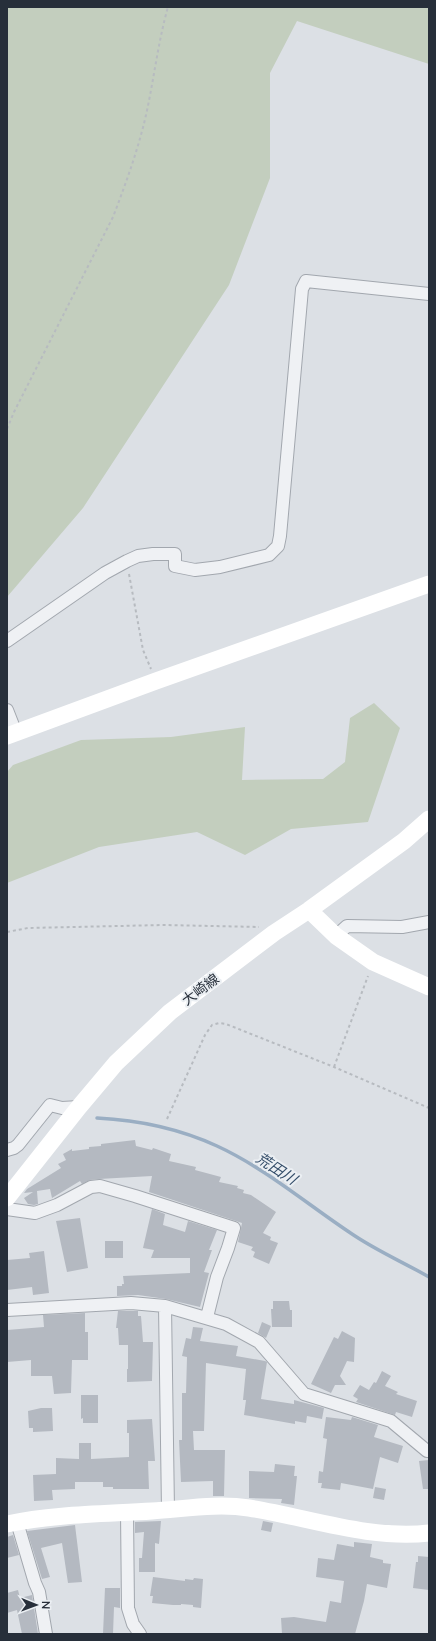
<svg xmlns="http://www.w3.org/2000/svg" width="436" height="1641" viewBox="0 0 436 1641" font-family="Lato,'Noto Sans JP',sans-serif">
	<rect width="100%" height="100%" fill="#dce0e5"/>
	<path fill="#c3cebe" d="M7,7H429V64L297,21L270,73V178L229,285L83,508L7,597Z
		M374,703L400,728L368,822L291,829L245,855L197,832L99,847L7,883V772L13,765L81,740L171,737L245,727L242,780L323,779L345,762L350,718Z"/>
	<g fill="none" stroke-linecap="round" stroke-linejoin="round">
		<path stroke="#9aaec3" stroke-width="3.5" d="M97,1118C138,1120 180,1129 217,1146C265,1168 308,1205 352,1234C377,1251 403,1262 429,1277"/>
	</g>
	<path fill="#b4b9c1" d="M135,1140L136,1146L152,1150L153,1148L171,1154L169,1161L196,1167L195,1170L221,1177L219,1182L238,1186L237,1188L244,1190L243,1193L251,1195L276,1212L263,1233L271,1237L270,1240L278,1243L269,1264L253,1257L255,1252L251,1250L253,1247L238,1242L242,1223L149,1192L152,1176L99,1179L90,1180L82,1184L80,1181L52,1198L50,1189L37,1191L38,1204L34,1205L28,1204L24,1198L33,1192L24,1193L27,1189L61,1168L58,1164L66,1160L63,1154L72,1149V1151L89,1149V1147L101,1146V1144Z
		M152,1209L165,1214L163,1225L185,1232L188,1221L217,1230L209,1250H212L204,1272L209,1273L200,1307L166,1299L138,1295L117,1296V1286H122V1284H124L123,1276L190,1273V1258H151L154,1250L143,1248Z
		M80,1218L88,1268L67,1272L56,1221Z
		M105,1241H123V1258H105Z
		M44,1251L49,1293L33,1295L32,1287L7,1290V1260L30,1258L29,1253Z
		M273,1301H289L290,1310H292V1327H272L271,1309H273Z
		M118,1311H138V1316H141L143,1342H153L152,1381L127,1382V1369H128V1345H119L118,1328H116Z
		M85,1313V1332H88V1360H72L71,1393L54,1394L52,1376H31V1360L7,1362V1330L44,1327L43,1315Z
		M262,1322L271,1326L266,1338L258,1333Z
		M193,1327L203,1328L200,1341L238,1346L236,1356L265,1361L267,1362L261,1399L294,1404V1400L324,1408L322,1419L307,1416L306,1423L295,1421V1424L244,1415L246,1400H243L246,1369L206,1363L204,1431H193L194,1450H225L224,1496H213V1481L181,1482L179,1440H182V1393H186L187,1357L182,1356L186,1338L191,1339Z
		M342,1331L355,1338L354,1362L347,1361L340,1376L346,1385H335L331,1393L311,1384L334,1337L338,1339Z
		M382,1371L391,1376L385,1386L398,1392L396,1394L417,1401L412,1417L396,1412L395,1415L356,1402L358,1399L353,1396L360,1385L369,1390L374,1382L376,1383Z
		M81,1395H98V1423H83V1418L81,1419Z
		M41,1408H52L53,1431L33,1432V1428H29L28,1411Z
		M326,1417L351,1420L352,1417L378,1425L374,1437L403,1446L398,1463L380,1457L373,1489L341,1483L340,1490L321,1488L322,1483H318L319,1471L323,1472L327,1439L323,1438Z
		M152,1419L155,1461H148L149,1489H113V1487H103V1482H75V1489L52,1490L53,1500L34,1501L33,1475L56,1474V1458L79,1459V1443H91V1459L129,1457V1433H127V1420Z
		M429,1460V1489H423L419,1461Z
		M275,1464L295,1466L294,1476H297L294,1505L281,1503L282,1499L249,1498V1471L274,1472Z
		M375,1487L386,1489L384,1500L373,1498Z
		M161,1521L159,1544L155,1543V1572H139V1558H142L144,1532L135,1533V1522Z
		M263,1521L273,1523L271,1532L261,1530Z
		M75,1525L82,1582L68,1583L62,1543L41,1548L50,1577L42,1579L27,1531Z
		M13,1535L19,1555L7,1558V1537Z
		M354,1542L372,1544L370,1557L383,1560V1563L391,1564L387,1588L367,1584L364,1601L355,1634H282L281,1618L294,1617L326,1622L330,1601L341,1603L344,1581L316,1577L318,1558L334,1560L337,1544L354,1547Z
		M418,1556L429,1557V1590L413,1588L416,1562H418Z
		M153,1577L185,1581V1579L193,1580L194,1578L203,1579L201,1608L193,1607V1605L181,1604V1605H173L152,1603L153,1596H150Z
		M105,1588H120V1608L114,1607L113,1634H103Z
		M18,1590L20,1598L32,1595L38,1634H22L17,1610L7,1613V1593Z"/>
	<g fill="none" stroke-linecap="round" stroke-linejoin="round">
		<defs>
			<path id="street" d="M7,641L105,573L127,561L138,556L153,554H175V566L195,570L220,567L269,555L278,546L280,536L302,289L306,281L429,294
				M7,710L16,733
				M336,936L347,926L402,927L429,922
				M7,1150L14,1148L18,1145L50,1105L62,1108L79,1107
				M7,1209L35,1213L57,1205L91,1187L100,1186L135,1196L234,1228L228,1248L217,1277L207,1317
				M165,1306L168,1510
				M7,1310L131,1303L165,1306L226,1324L259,1342L304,1394L391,1421L427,1451H429
				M127,1512L128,1608L133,1624L140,1634
				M17,1522L35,1583L39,1592L46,1634"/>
		</defs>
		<use href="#street" stroke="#a2a7ae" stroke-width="14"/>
		<path stroke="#b7bbc0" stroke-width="2" stroke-dasharray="3 3" stroke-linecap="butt" d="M7,429L14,412L113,217C126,183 138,150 146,115C154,79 158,42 168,7
			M129,574L143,650L151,669
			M7,932L28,928L163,925L259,927
			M334,1067L368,976
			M167,1119L205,1035L212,1025L219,1023L226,1024L334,1067L429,1108"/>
		<use href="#street" stroke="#eff1f4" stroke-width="12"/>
		<path stroke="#fff" stroke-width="17" d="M7,736L156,681L429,584
			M309,910L336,936L373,962L429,987
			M7,1198L79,1107L116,1063L170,1012L274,933L309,910L404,841L429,819
			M7,1524C54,1514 104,1514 152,1511C184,1509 217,1503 249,1508C307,1517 370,1540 429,1533"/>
	</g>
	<g text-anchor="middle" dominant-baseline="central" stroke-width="4" stroke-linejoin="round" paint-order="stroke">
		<g font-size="14" fill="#272f3a" stroke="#ebeff3">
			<text transform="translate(200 989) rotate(-37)">大崎線</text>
		</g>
		<g font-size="15" font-style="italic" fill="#354e6a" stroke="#ebeff3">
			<text transform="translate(277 1168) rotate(33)">荒田川</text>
		</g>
	</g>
	<rect width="436" height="1641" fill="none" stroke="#272f3a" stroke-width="16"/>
	<g transform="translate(36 1605) rotate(91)" stroke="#ebeff3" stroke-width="3" paint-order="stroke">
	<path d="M0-3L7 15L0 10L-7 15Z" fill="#272f3a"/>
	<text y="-6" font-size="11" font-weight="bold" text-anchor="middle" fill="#272f3a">N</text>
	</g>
</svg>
